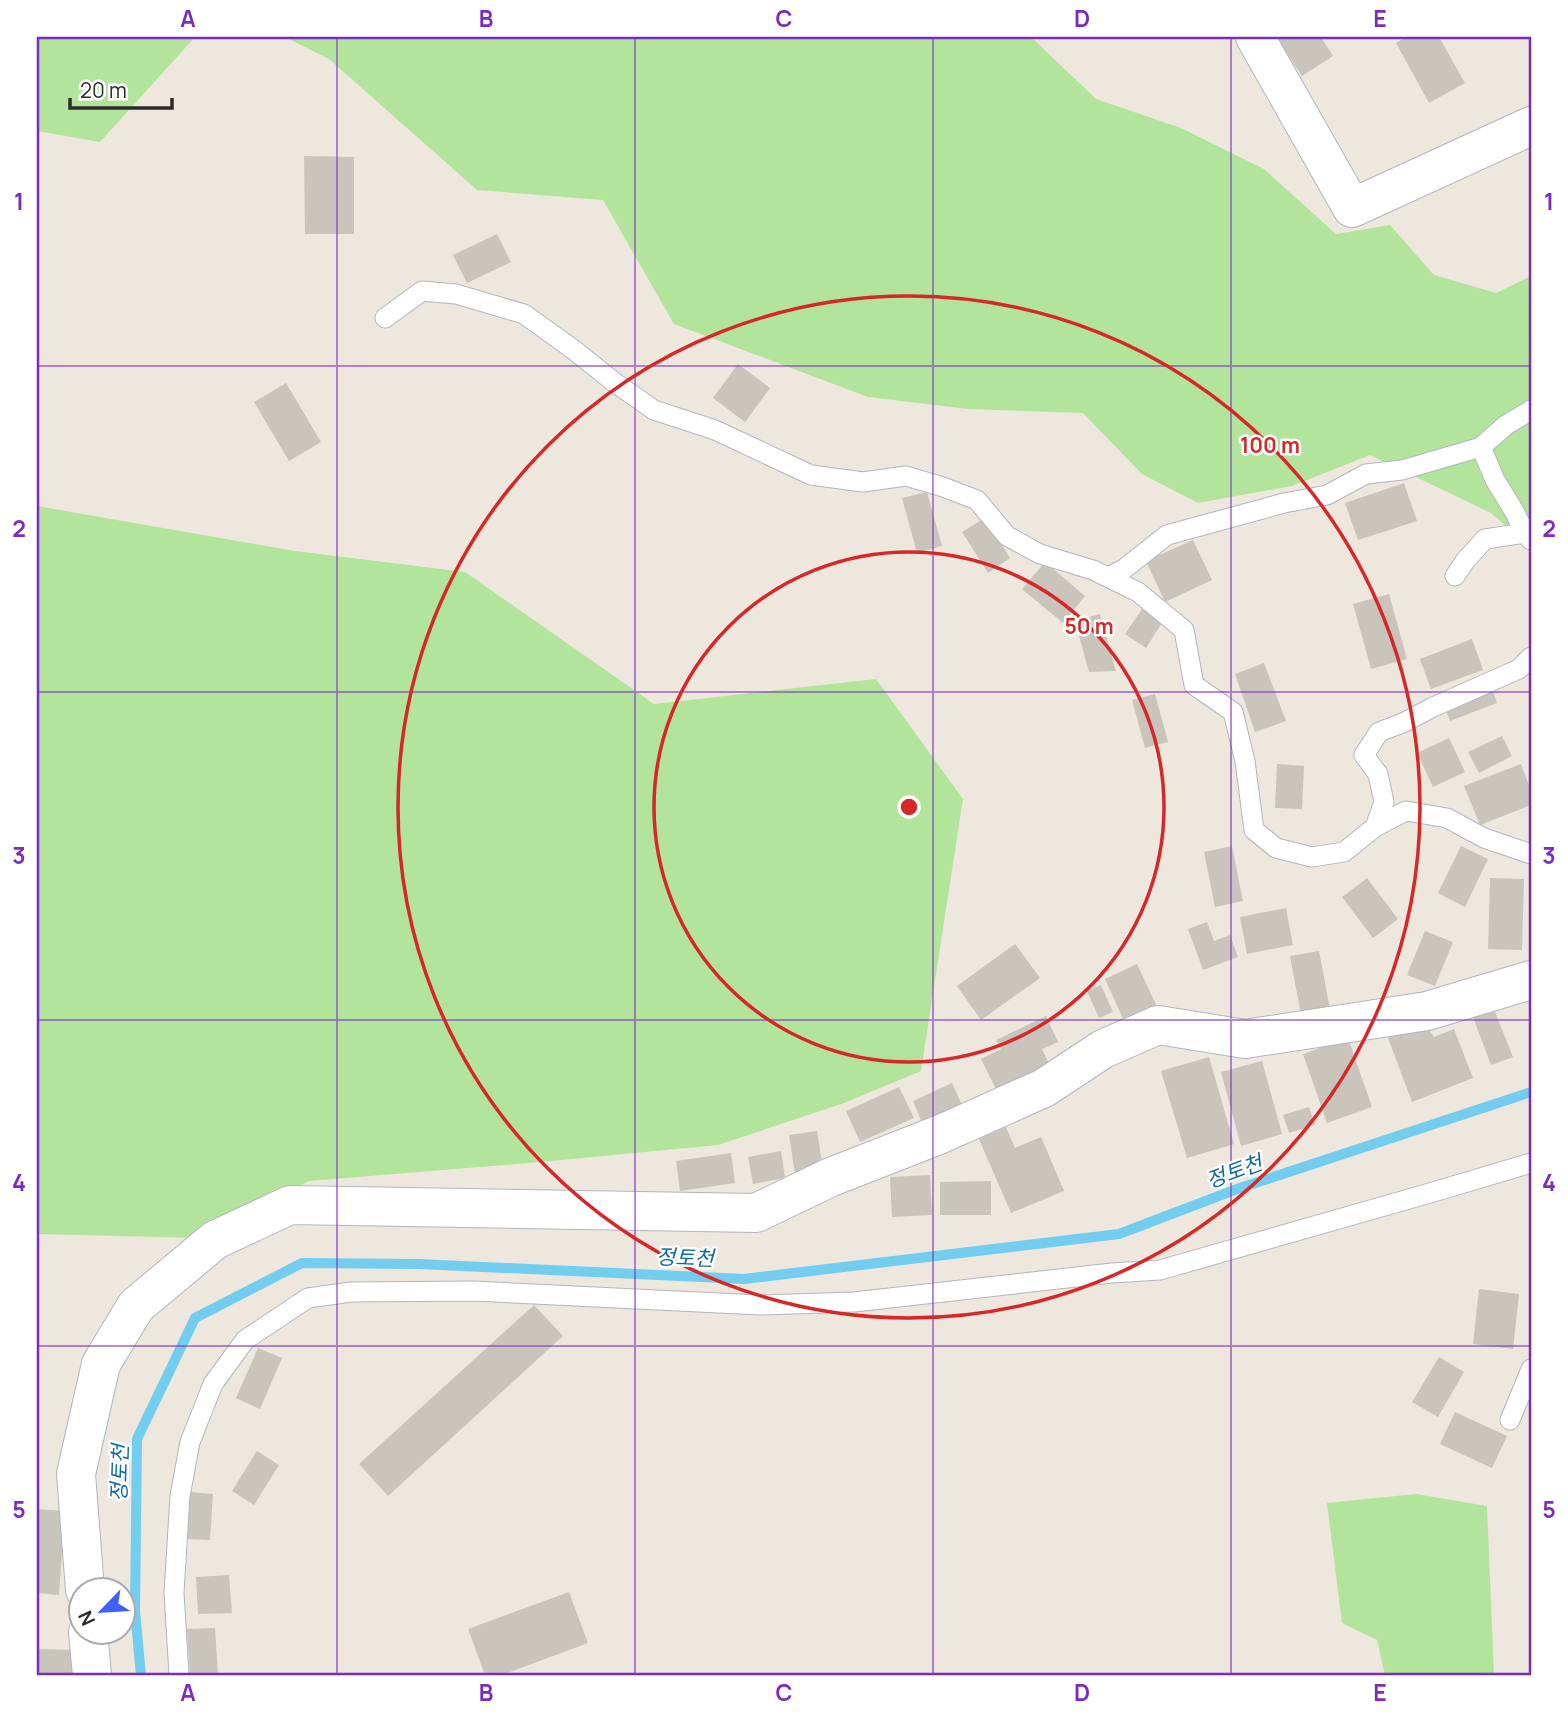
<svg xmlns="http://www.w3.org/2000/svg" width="1568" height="1712" viewBox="0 0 1568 1712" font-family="Manrope,'Noto Sans KR',sans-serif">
	<rect width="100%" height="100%" fill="#ede7de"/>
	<path fill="#b3e49b" d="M37,37H195L100,142L37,131Z
		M285,37H1031L1096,99L1181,128L1264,169L1336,234L1390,225L1434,275L1496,293L1531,276V548L1491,513L1370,455L1292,486L1198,503L1142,474L1083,413L968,409L868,397L674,324L603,200L477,190L329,59Z
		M37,506L295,551L465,572L654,704L876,679L963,799L921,1071L844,1103L718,1145L540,1162L309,1181L201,1238L37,1234Z
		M1416,1494L1487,1506L1494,1675H1385L1377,1640L1342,1623L1327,1503Z"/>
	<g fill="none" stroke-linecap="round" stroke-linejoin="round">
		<path stroke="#72cdef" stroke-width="10" d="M141,1675L135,1611L137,1439L195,1318L302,1263L419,1264L744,1279L1119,1234L1237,1189L1531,1092"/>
	</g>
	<path fill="#c9c5bd" d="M1276,37H1321L1333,56L1302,76Z
		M1406,37H1439L1465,83L1429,103L1396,43Z
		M304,156L354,157V234H305Z
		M497,234L511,262L467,283L453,255Z
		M738,364L770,388L745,422L713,398Z
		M286,383L321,442L289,461L254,402Z
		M1404,483L1417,521L1358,540L1345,503Z
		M927,492L942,546L917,553L902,498Z
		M985,518L1010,558L988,573L962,532Z
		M1193,540L1212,580L1165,602L1146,561Z
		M1045,562L1085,596L1063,623L1022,589Z
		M1389,594L1407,659L1371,669L1353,604Z
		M1142,609L1162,623L1146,648L1125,634Z
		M1100,614L1116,671L1089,672L1075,621Z
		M1472,639L1483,670L1431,689L1420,659Z
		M1264,663L1286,721L1255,732L1235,674Z
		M1492,689L1497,703L1450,721L1444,706Z
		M1155,694L1168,742L1145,748L1132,700Z
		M1502,736L1512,756L1479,773L1468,752Z
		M1449,738L1465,772L1433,787L1417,753Z
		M1277,764L1304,766L1302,809L1275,808Z
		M1521,764L1531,791V805L1480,825L1464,786Z
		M1232,846L1243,901L1215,907L1204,852Z
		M1461,846L1488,859L1465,907L1438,893Z
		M1367,878L1398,919L1373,938L1342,897Z
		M1490,878L1524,879L1522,950L1488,949Z
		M1286,908L1293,945L1247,954L1240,917Z
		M1207,922L1214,941L1230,935L1238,957L1203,970L1188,929Z
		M1425,931L1453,942L1435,986L1407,975Z
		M1015,944L1040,978L981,1020L957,986Z
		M1319,951L1330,1009L1301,1015L1290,956Z
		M1137,964L1157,1007L1124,1021L1105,979Z
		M1101,985L1113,1012L1099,1018L1087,991Z
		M1494,1009L1513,1057L1491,1065L1473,1017Z
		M1046,1016L1058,1042L1042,1049L1051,1068L998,1093L981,1059L1001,1049L996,1040Z
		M1425,1024L1434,1037L1454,1029L1473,1078L1412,1102L1388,1038Z
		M1348,1038L1372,1107L1327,1123L1303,1054Z
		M1209,1057L1234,1144L1187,1158L1161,1071Z
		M1262,1061L1282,1134L1241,1146L1221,1072Z
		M952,1083L963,1107L923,1125L913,1101Z
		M899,1087L914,1118L860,1142L846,1111Z
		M1309,1107L1315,1125L1289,1133L1283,1115Z
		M1006,1127L1015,1148L1041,1137L1064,1191L1011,1213L979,1139Z
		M817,1131L823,1169L795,1174L789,1135Z
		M781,1151L785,1178L753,1184L748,1157Z
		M731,1153L735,1183L680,1191L676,1161Z
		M930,1175L932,1215L892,1217L890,1177Z
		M991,1181V1215H940V1182Z
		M1479,1289L1519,1294L1513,1349L1473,1344Z
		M534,1305L563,1336L388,1496L359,1464Z
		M258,1348L282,1358L260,1409L236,1398Z
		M1439,1357L1464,1372L1438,1417L1412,1402Z
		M1455,1412L1507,1436L1492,1468L1440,1444Z
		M257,1451L279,1465L254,1505L232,1491Z
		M189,1492L213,1494L210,1540L186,1539Z
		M37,1509L65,1511L59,1595L37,1593Z
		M229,1575L232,1613L198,1614L196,1577Z
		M569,1592L588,1643L502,1675H485L468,1629Z
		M215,1628L218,1675H190L187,1629Z
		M38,1649L75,1650L74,1675H37Z"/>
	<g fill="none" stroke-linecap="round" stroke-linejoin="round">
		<defs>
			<path id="lane" d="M385,318L422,291L456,294L524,314L574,350L614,382L654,410L715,430L811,475L863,482L906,476L943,487L977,500L1007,536L1040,554L1093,570L1138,592L1184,630L1194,685L1233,712L1245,761L1254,830L1276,848L1312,857L1344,852L1375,827L1406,811L1447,818L1484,838L1531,854
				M1481,447L1495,480L1514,511L1525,533L1531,540
				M1455,576L1465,561L1485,539L1525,533
				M1108,577L1124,569L1167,535L1284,503L1327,495L1366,474L1402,470L1481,447L1506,425L1531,410
				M1375,827L1384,802L1378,774L1364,755L1379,732L1405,722L1431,708L1519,669L1531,657
				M1510,1420L1531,1369
				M179,1675L174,1593L180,1496L190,1442L213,1384L245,1340L308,1298L351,1292L474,1291L760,1305L854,1302L1112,1273L1160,1270L1430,1193L1531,1163"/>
			<path id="street" d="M1255,37L1352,208L1531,126
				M85,1590L76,1474L101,1364L136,1306L215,1240L290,1205L756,1213L831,1177L941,1134L1044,1088L1103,1049L1158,1025L1245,1039L1427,1011L1531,980
				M88,1632L92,1675"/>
		</defs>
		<use href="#lane" stroke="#b2b5bf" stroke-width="21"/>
		<use href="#street" stroke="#b2b5bf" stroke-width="40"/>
		<use href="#lane" stroke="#fff" stroke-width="19"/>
		<use href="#street" stroke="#fff" stroke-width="38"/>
	</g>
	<path fill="none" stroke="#7b2cbf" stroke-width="2" stroke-opacity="0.55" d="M337,37V1675M635,37V1675M933,37V1675M1231,37V1675M37,366H1531M37,692H1531M37,1020H1531M37,1346H1531"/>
	<g fill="none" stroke="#d62828" stroke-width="3.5">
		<circle cx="909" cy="807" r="255"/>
		<circle cx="909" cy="807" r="511"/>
	</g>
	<g text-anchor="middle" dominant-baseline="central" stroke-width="5" stroke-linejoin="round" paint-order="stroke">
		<g font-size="21" font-style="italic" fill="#0d6c9e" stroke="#fff">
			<text transform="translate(1234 1171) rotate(-20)">정토천</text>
			<text transform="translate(685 1257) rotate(2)">정토천</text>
			<text transform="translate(119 1473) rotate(-88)">정토천</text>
		</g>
	</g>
	<circle cx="909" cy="807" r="10" fill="#d62828" stroke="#fff" stroke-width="3.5"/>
	<g font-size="21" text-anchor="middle" font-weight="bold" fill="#d62828" stroke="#fff" stroke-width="5" stroke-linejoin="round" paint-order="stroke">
		<text x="1270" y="453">100 m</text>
		<text x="1089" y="634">50 m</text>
	</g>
	<rect width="1568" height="1712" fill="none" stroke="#ffffff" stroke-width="77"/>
	<g transform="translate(102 1611) rotate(245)"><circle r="33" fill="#ffffff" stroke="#ababab" stroke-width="2"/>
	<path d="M0-5L12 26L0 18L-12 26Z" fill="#3f61fa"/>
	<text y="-10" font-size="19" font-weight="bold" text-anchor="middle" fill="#2c2c2c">N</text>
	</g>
	<path d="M70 98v10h102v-10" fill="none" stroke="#2c2c2c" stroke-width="3.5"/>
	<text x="80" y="98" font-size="21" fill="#2c2c2c" stroke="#ffffff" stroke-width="5" paint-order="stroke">20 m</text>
	<rect x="38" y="38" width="1492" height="1636" fill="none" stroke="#7b2cbf" stroke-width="2.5"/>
	<g font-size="23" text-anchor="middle" font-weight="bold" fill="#7b2cbf">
		<text x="188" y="27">A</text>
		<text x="486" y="27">B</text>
		<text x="784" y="27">C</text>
		<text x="1082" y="27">D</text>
		<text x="1380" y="27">E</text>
		<text x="19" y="210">1</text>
		<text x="1549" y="210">1</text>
		<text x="19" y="537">2</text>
		<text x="1549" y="537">2</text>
		<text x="19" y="864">3</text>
		<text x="1549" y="864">3</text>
		<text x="19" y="1191">4</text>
		<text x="1549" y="1191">4</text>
		<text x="19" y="1518">5</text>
		<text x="1549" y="1518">5</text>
		<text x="188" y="1701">A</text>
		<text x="486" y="1701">B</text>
		<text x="784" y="1701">C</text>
		<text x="1082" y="1701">D</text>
		<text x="1380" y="1701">E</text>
	</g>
</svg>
